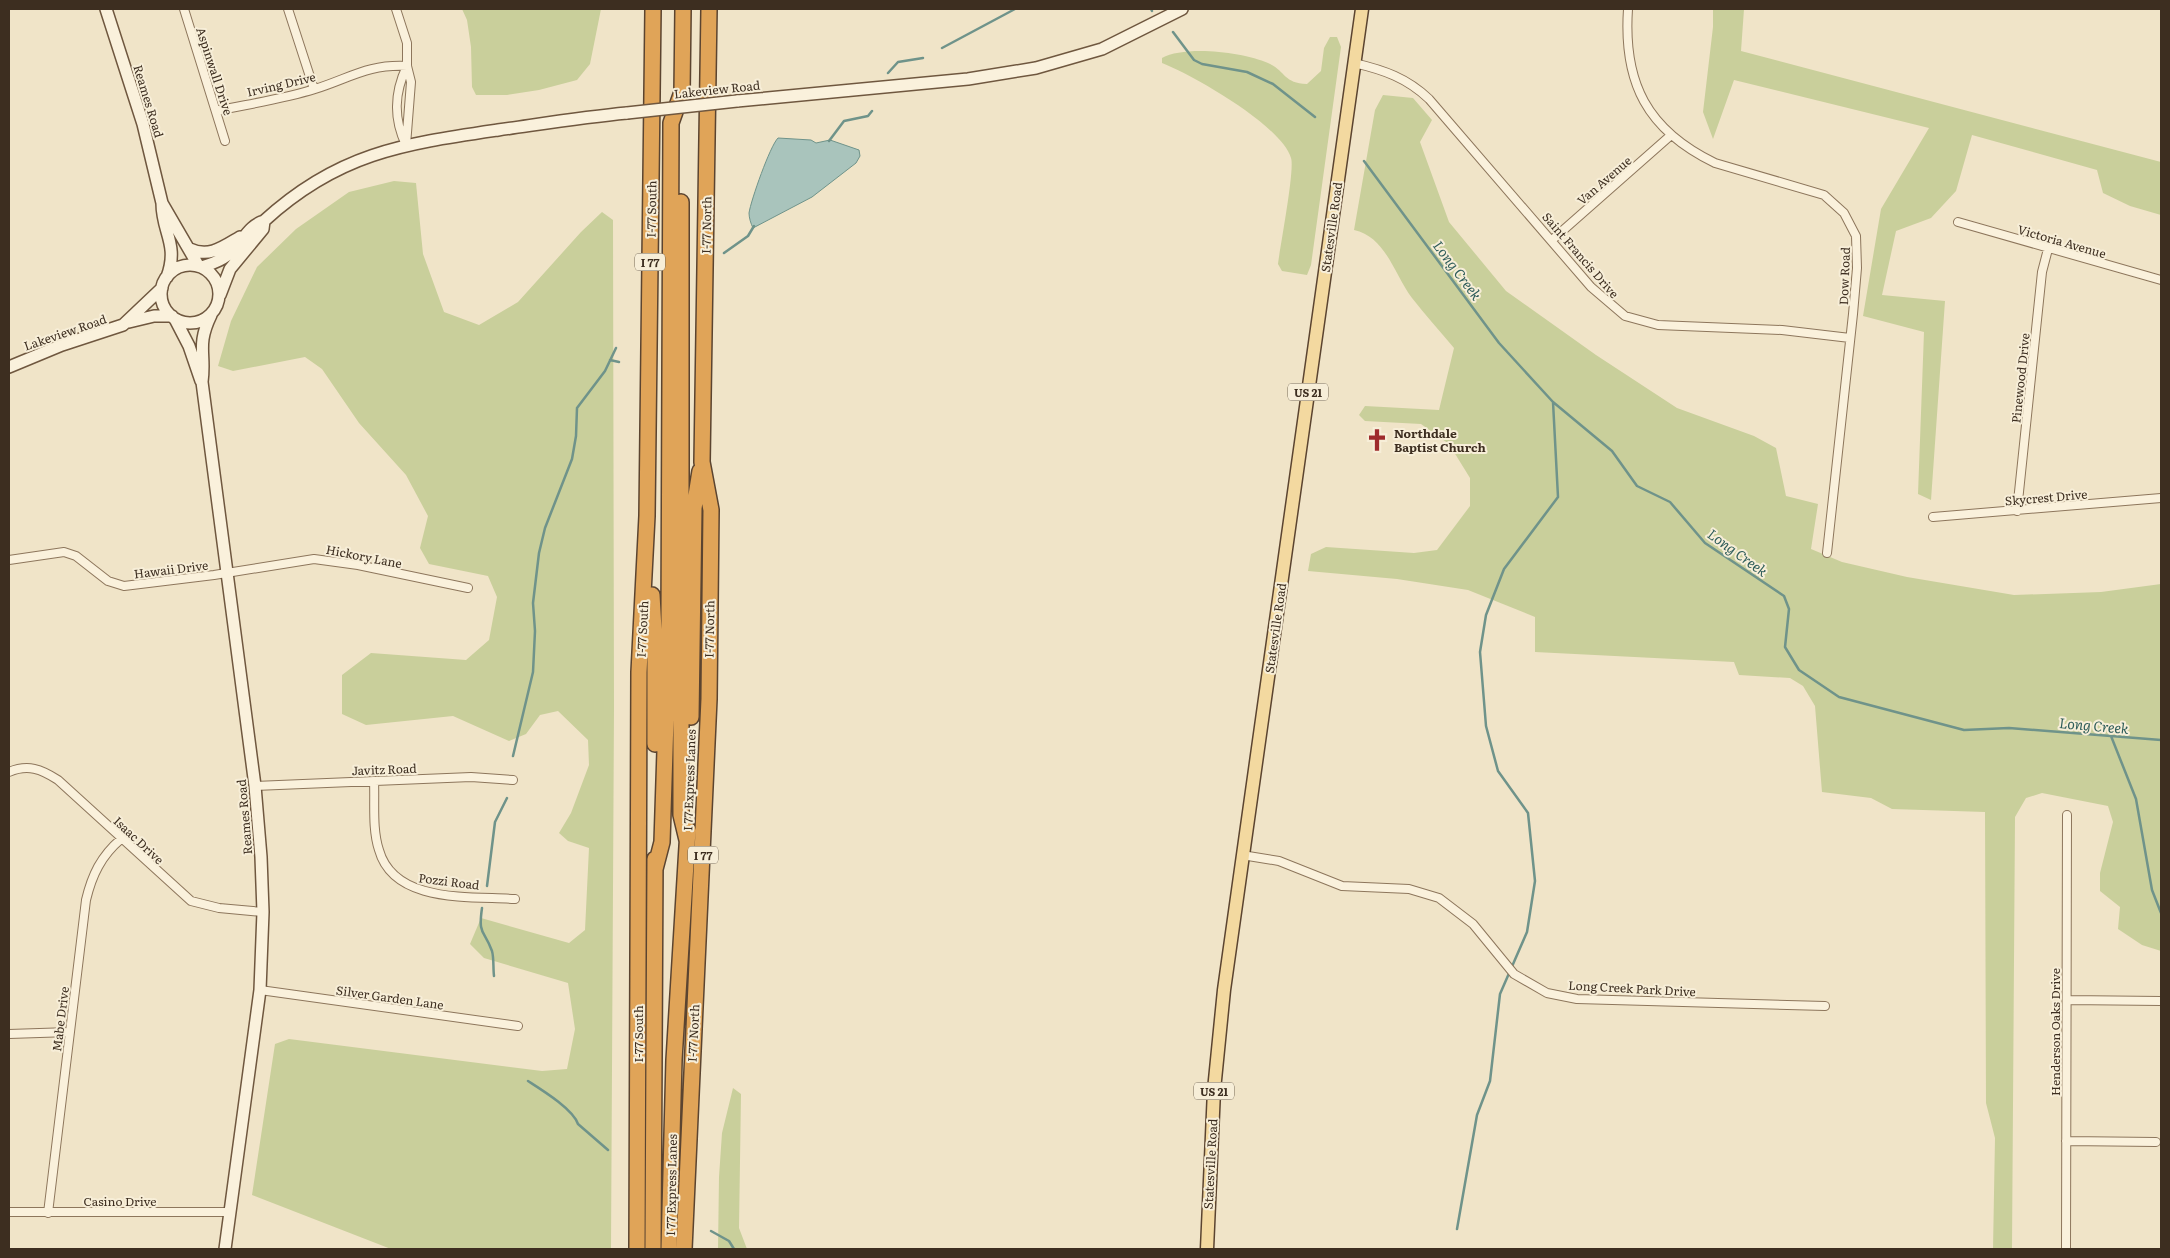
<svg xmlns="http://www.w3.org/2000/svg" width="2170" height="1258" viewBox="0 0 2170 1258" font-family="Literata,serif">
	<rect width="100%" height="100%" fill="#f0e4c8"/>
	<path fill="#c9cf9b" d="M462,9H601L590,64L577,80L539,90L507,95H476L472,87L471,47L467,20Z
		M1713,9H1744L1741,51L2161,162V215L2130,206L2103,193L2097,170L1972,135L1956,191L1931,218L1896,231L1882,295L1945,301L1931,500L1918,494L1924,332L1863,316L1881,209L1929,128L1734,80L1713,139L1703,112L1713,27Z
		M1330,37H1337L1341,47L1311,265L1307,275L1282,271L1278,264C1280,247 1295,169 1291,158C1282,126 1193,75 1162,63V58C1185,45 1243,52 1268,63C1286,71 1283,83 1307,84L1321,71L1324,48Z
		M1383,95L1413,98L1432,120L1420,142L1449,222L1506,291L1596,355L1677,408L1754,436L1776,448L1786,496L1818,504L1811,549L1842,562L1907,577L2014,595L2101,592L2161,584V951L2142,945L2118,929L2120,907L2100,891V873L2113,822L2108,806L2042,793L2026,798L2015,817L2012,1249H1993L1995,1138L1986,1103L1985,812L1892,809L1871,798L1822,792L1815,706L1803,686L1790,678L1739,675L1734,662L1535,652V617L1468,590L1397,579L1308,571L1311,554L1326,547L1414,553L1437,550L1470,506V478L1449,444L1421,424L1365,421L1359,415L1365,406L1439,410L1454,348C1440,331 1425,315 1412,298C1394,274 1386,237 1354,230L1375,110Z
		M394,181L416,183L423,254L444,312L479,325L518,302L581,232L602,212L613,220L614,708L611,1249H391L252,1195L275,1044L289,1039L542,1071L567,1069L575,1029L568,983L484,958L470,944L481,918L569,943L585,930L589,848L568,841L559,833L571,813L589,765L588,740L558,711L540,715L526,734L509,741L453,716L366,725L342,714V675L371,653L466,660L489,640L497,597L488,576L429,564L420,548L428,516L406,475L359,423L322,369L305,357L233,371L218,366L231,321L257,267L296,229L349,192Z
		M733,1088L741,1094L739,1228L747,1249H718L719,1177L722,1133Z"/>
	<path fill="#a9c4bc" stroke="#6f938a" d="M778,138L811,140L816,143L830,140L859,150L860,156L856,163L812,197L753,228C751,224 749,218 749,213C751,200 770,146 778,138Z"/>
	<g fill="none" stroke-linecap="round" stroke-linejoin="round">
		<path stroke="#6f938a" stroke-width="2.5" d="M1151,9L1152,11
			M1173,32L1194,60L1202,64L1247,72L1273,84L1315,117
			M942,48L1015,9
			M888,73L898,62L923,58
			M829,141L844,121L868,116L872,111
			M1364,161L1499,343L1553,402L1612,451L1637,486L1670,502L1705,543L1784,596L1789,609L1785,647L1799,670L1839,697L1964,730L2009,728L2161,740
			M724,253L748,236L754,226
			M610,360L619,362
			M2111,736L2136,799L2152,890L2161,913
			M513,756L533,672L535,631L533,603L539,553L545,528L572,459L576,436L577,408L605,371L616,348
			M487,886L495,822L507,798
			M482,908C478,936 484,929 492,951C494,958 493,968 494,976
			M528,1081C542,1090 573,1109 578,1124L608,1150
			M1457,1229L1477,1115L1490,1081L1500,994L1527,932L1535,881L1528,813L1498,771L1486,726L1480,652L1486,615L1504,569L1558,497L1553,402
			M711,1231L729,1241L734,1249"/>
		<defs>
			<path id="street" d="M184,9L225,141
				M288,9L314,89
				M396,9L407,43V66L411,82L406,145
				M1628,9C1623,83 1647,130 1715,163L1824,195L1844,213L1856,236L1857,268L1853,314L1827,553
				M1354,63C1384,70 1407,78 1429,99L1591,287L1625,316L1658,325L1782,330L1850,338
				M216,111C249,104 283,99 315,89C350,78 368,64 407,66
				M406,145C393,118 394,93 407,66
				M1958,222L2161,280
				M1552,240L1670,136
				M2017,511L2042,272L2048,249
				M1933,517L2161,498
				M9,560L64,552L76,556L108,581L124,586L214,575L314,559L358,565L468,588
				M9,772C28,764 41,769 58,780L191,901L219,908L263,912
				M374,781C375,803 372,829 379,850C394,904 471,896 515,899
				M255,786L471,777L513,780
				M1242,855L1279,861L1342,886L1409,889L1439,898L1473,924L1514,974L1547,993L1577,999L1825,1006
				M260,990L518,1026
				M2067,1000L2161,1001
				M9,1034L70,1032
				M2066,1141L2156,1142
				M9,1212H231
				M48,1213L86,900C92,875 101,856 121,839
				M2066,1249L2067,815"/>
			<path id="secondary" d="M106,9L143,124L162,203C162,233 179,244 167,277
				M737,101L968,79L1036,68L1102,49L1182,9
				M162,203L198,265
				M190,249C209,258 223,247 240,237
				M161 294a29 29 0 1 1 58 0a29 29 0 1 1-58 0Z
				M202,267C214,263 225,259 233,250C244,239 250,225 264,221C338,153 403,144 498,130C541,124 584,117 627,113
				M220,295L230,269L263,229L264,221
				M211,315C196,346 206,353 202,382L255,786L261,857L263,912L260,990L225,1249
				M175,319L189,346L201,381
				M129,322L154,316H172
				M9,367L62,345L123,325L162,288"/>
			<path id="primary" d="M1207,1249L1214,1090L1224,990L1362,9"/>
			<path id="highway" d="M681,202V815L687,840
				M652,595L655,647V744
				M691,717L694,508L700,471
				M655,869L662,842L669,628L671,123L682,92L683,9
				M637,1249L639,672L647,516L653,9
				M653,1249L655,859
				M669,1249L674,1060L688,830
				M684,1249L709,699L711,510L702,462L709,9"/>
		</defs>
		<use href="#street" stroke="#8d765c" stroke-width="10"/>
		<use href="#secondary" stroke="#6f573f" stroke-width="14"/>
		<use href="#primary" stroke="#5b4430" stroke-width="15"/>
		<use href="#highway" stroke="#5b4430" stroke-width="18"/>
		<use href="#street" stroke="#faf1dc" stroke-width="8"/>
		<use href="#secondary" stroke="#faf1dc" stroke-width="11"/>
		<use href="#primary" stroke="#f3d9a0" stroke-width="12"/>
		<use href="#highway" stroke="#e0a458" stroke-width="15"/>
		<defs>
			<path id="secondary-bridge" d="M627,113L737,101"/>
		</defs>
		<use href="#secondary-bridge" stroke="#6f573f" stroke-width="14" stroke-linecap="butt"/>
		<use href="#secondary-bridge" stroke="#faf1dc" stroke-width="11"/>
	</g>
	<defs>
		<symbol id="church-bare" viewBox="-9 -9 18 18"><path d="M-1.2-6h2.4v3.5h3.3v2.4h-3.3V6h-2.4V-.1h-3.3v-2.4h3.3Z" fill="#9e2a2b" stroke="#f7eed8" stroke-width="2.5" paint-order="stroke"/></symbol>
	</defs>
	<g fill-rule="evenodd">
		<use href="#church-bare" x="1361" y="424" width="32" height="32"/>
	</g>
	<g text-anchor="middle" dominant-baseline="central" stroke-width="4" stroke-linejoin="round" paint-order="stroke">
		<g fill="#f7eed8" stroke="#756857" stroke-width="1">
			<rect x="635" y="253.5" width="30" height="17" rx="4"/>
			<rect x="1288" y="383.5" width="40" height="17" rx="4"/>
			<rect x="688" y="846.5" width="30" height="17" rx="4"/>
			<rect x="1194" y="1082.5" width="40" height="17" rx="4"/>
		</g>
		<g font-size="11" font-weight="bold" fill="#3d2e20">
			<text x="650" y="262">I 77</text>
			<text x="1308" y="392">US 21</text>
			<text x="703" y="855">I 77</text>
			<text x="1214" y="1091">US 21</text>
		</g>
		<g font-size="12" fill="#3d2e20" stroke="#f7eed8">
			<text transform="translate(215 71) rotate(72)">Aspinwall Drive</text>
			<text transform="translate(281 84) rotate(-13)">Irving Drive</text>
			<text transform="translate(717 89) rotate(-6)">Lakeview Road</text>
			<text transform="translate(149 101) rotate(73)">Reames Road</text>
			<text transform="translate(1604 180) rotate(-41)">Van Avenue</text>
			<text transform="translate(651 209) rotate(-89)">I-77 South</text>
			<text transform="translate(706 225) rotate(-89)">I-77 North</text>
			<text transform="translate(1331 227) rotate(-82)">Statesville Road</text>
			<text transform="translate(2062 241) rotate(16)">Victoria Avenue</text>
			<text transform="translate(1581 255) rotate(49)">Saint Francis Drive</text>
			<text transform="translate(1844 276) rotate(-88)">Dow Road</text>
			<text transform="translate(65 332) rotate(-19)">Lakeview Road</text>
			<text transform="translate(2020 378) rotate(-84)">Pinewood Drive</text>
			<text transform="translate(2046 497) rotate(-5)">Skycrest Drive</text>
			<text transform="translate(364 556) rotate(11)">Hickory Lane</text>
			<text transform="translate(171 569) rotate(-7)">Hawaii Drive</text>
			<text transform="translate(1275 628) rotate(-82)">Statesville Road</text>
			<text transform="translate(642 629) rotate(-87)">I-77 South</text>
			<text transform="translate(709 629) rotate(-89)">I-77 North</text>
			<text transform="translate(384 769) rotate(-2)">Javitz Road</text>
			<text transform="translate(689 780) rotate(-88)">I 77 Express Lanes</text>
			<text transform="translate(244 817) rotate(-95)">Reames Road</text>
			<text transform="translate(139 840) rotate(43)">Isaac Drive</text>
			<text transform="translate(449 881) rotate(7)">Pozzi Road</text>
			<text transform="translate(1632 988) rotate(3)">Long Creek Park Drive</text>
			<text transform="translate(390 997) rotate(8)">Silver Garden Lane</text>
			<text transform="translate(60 1019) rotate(-83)">Mabe Drive</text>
			<text transform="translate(2055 1032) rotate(-90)">Henderson Oaks Drive</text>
			<text transform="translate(693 1033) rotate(-87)">I-77 North</text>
			<text transform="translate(638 1034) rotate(-90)">I-77 South</text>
			<text transform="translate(1210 1164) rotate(-87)">Statesville Road</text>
			<text transform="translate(671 1185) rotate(-89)">I 77 Express Lanes</text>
			<text x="120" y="1201">Casino Drive</text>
		</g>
		<g font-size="12" font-weight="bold" fill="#3d2e20" stroke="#f7eed8" text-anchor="start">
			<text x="1394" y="433">Northdale<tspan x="1394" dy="14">Baptist Church</tspan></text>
		</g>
		<g font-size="14" font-style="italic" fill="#2f5d5a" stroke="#f7eed8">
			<text transform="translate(1458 270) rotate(53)">Long Creek</text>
			<text transform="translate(1738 552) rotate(36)">Long Creek</text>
			<text transform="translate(2094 725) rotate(5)">Long Creek</text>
		</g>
	</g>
	<rect width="2170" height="1258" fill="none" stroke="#3d2e20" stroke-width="20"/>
</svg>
